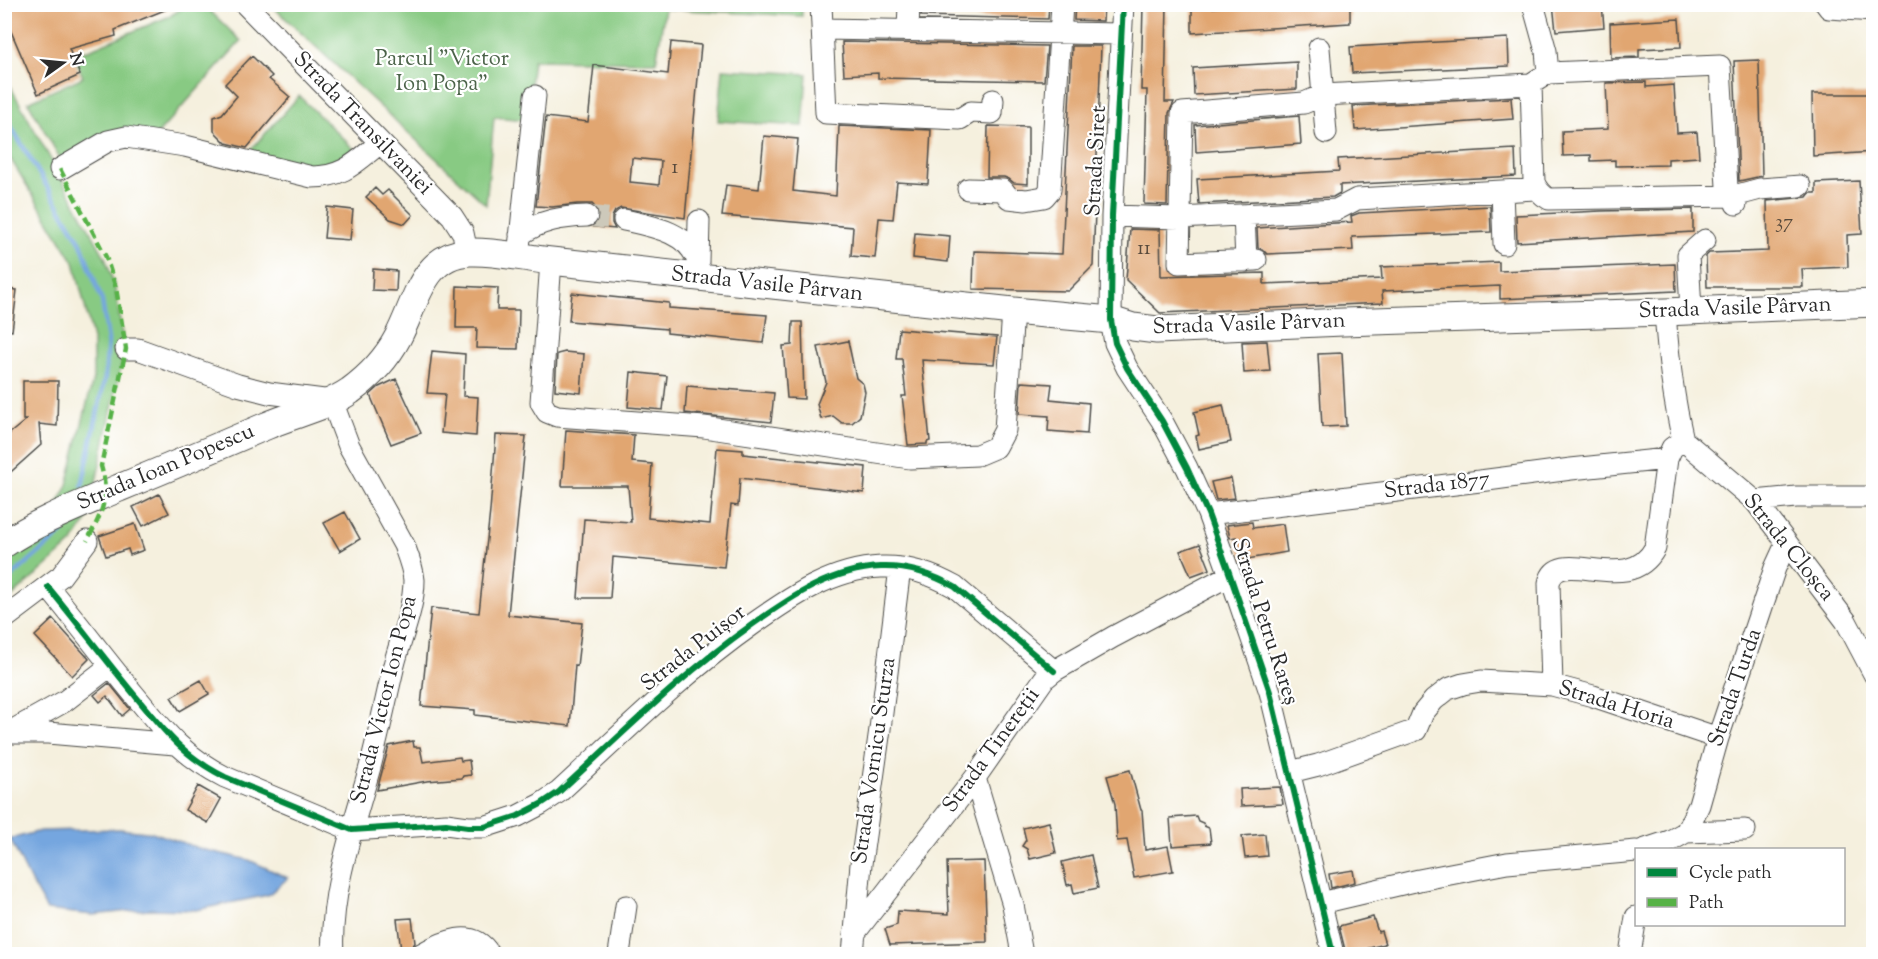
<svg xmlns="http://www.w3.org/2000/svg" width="1878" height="959" viewBox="0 0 1878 959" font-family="'Sorts Mill Goudy',serif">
	<rect width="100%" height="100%" fill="#fff"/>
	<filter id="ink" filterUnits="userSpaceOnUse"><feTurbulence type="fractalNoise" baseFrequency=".0167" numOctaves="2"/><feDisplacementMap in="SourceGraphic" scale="12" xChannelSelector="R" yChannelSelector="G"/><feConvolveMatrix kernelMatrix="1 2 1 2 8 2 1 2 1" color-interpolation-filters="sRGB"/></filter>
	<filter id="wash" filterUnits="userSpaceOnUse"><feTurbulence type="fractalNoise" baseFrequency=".008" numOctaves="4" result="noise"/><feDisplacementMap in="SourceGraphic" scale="24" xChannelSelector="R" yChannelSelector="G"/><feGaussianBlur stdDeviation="1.35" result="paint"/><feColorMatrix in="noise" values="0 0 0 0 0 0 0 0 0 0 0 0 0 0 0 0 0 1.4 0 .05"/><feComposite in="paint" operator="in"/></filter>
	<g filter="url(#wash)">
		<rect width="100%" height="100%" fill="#f5f0de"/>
		<path fill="#88ca83" stroke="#5a7a57" stroke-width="1.5" d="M802,4V16L665,9L656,62L533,60L526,120L494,117L486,205L271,5Z
			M187,5H204L241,41L155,137L61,160L28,102L83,77L74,56L170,16Z
			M723,69L807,74L803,126L718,121Z
			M4,75L105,257L115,288L123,340L121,366L96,482L93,511L73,542L5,603V554L43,530L66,489L93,379V339L74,262L5,150Z
			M299,96L357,152L332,170L246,155Z"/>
		<path fill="#74a6df" stroke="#506885" stroke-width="1.5" d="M120,829L155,833L201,849L249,860L288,878L268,895L196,910L148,909L93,915L47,910L32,884L10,839L40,831Z"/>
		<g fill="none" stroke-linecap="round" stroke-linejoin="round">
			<path stroke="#74a6df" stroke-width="4.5" d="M4,115L81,243L102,301L108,340L105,377L82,486
				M4,583L62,533L65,524"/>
		</g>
		<g id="blocks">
			<path fill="#e1a671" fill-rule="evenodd" d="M4,4H176L177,5L115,30L116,36L69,49L80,75L38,94L4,15Z
				M922,4H1049L1048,19L921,16Z
				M1075,4H1104L1103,21L1074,20Z
				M1143,4H1167L1165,102H1174L1169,113L1167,205L1144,204L1147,90H1141Z
				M1273,4H1350V23L1192,33V9Z
				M1553,4H1602L1604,27L1556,31Z
				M1679,19L1681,47L1639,49V57L1611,58L1610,23Z
				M1508,38L1509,66L1352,73L1350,47Z
				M671,42L701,45L685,218L621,208L615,211L612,217V223L615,229L594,227L599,221L600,215L597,209L592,204H577L552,207L536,206L546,117L588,122L594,65L668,74ZM632,158L661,161L659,185L630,182Z
				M842,42L1047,46L1044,81L878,78V73L844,75Z
				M1072,46H1101L1093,266L1068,291L973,289L974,251L1062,254Z
				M252,56L272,76L269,79L290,97L247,148L226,143L214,131V117L222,114L237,96L225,84Z
				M1759,60L1762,176L1739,181L1734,61Z
				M1297,62V89L1194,95L1193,68Z
				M1646,82V87L1674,85L1677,133L1697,132L1699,157L1668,159V165L1615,166V160L1591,161V155L1563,156L1562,131L1608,129L1606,83Z
				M1812,94H1874V152L1813,156Z
				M1511,98L1513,119L1355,130L1353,106Z
				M1299,116L1301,144L1196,152L1195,125Z
				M839,126L931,130L928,184L897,182L893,219L879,218L875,258L851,256L853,227L722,216L726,185L759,189L764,136L798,139L793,191L836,196Z
				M988,126L1028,127V184L1014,183L1009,179L1004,177H987Z
				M1515,149L1516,176L1340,185V193L1333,197L1199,204L1197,179L1339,171L1338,159Z
				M1859,181L1862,234L1847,235L1848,267L1802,269L1803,287H1707L1706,256L1709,253L1768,251L1767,201L1807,197L1810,193H1816V183Z
				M375,188L382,195L388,190L413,215L405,224L390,219L366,197Z
				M1490,206L1491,232L1352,237L1353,250L1267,254L1262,249L1258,248L1257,228L1352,222L1351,216L1359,213Z
				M327,207L353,210L350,240L324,238Z
				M1693,209V232L1517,242L1516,215L1601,211Z
				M1130,229L1160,230L1161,276L1264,273V284L1382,279L1381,267L1499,262V271L1675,264L1676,291L1500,299V286L1382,291L1383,303L1160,313L1126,280Z
				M915,233L950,236L948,262L913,258Z
				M373,269L397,271L396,291L372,290Z
				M457,286L498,288L497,310H519L518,349L476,348L477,328H456Z
				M4,289L17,290L12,331L4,330Z
				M572,293L669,303V308L767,315L763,343L667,333V329L569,321Z
				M793,322H802L804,399L787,398L783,346L792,345Z
				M899,329L997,337L994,364L922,360L930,441L927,442V444L908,445L902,396H906L902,359H896Z
				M848,341L856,378L863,384L865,392L860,416L852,423H842L833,416L821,419L817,404L826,382L818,347Z
				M1267,341L1270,371L1244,373L1242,342Z
				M432,351L465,354L463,396L478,397L476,436L441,433L445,394L427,393Z
				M565,352L584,354L581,393L555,390L557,354Z
				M1342,353L1346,426L1322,427L1318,354Z
				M631,372L667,376L663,410L628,407Z
				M396,379L421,433L391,444L370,395L379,387Z
				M23,381H58L57,426L39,424L41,445L4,478V438L26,420H23Z
				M1021,382L1052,384L1050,399L1089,403L1087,434L1048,431L1049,416L1019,414Z
				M687,386L774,393L771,422L685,413Z
				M1223,405L1231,442L1199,449L1196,436L1199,435L1194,412Z
				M566,430L634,435L632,462L652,464L648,518L710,524L717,448L743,450V454L866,467L864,493L740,478L738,506L731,505L724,567L613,557L610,598H578L584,519L631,522L628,486H562Z
				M496,435L526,436L508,615L582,623L577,666L575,665L570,726L475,715V710L421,706L431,608L479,613L490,511Z
				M1231,478L1235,498L1216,500L1211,482Z
				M159,494L169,513L143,526L133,507Z
				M345,512L360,539L340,551L324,523Z
				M1252,522L1253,528L1283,524L1287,552L1242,560L1236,537L1230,538L1227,525Z
				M135,524L144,550L130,555L128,549L106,556L99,536Z
				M1200,544L1210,569L1191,576L1180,551Z
				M53,619L89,659L72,676L35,636Z
				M201,680L209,694L180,711L171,697Z
				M109,683L130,709L122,716L107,696L100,702L94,695Z
				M413,741L414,747H420L423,762L460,757L461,761L469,760L471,775L463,776L462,778L427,781L377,790L389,746Z
				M1130,770L1141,810H1142L1145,850L1168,846L1173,871L1134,878L1127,840L1117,841L1115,804L1107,776Z
				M198,786L221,799L208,823L185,810Z
				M1280,787L1283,804L1241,806L1240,789Z
				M1196,816L1198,821L1203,823L1204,826L1209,828L1211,843L1172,846L1170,818Z
				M1049,822L1056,853L1030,859L1027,849L1022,846L1026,840L1023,828Z
				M1265,834L1267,856L1245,858L1242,836Z
				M1091,855L1098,888L1074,893L1072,884L1067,885L1062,862Z
				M984,861L987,942L890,945L885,929L897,925L898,911L949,914L947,862Z
				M1353,870L1355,882L1331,888L1329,874Z
				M1373,917L1378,932L1381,931L1385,944L1346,954L1339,926Z
				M412,918L415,943L409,949L401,950L397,919Z"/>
		</g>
	</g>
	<g filter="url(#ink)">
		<use href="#blocks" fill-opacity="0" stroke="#494946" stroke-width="1.5"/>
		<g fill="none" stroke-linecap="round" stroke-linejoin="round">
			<path stroke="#cdc9ba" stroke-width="21" stroke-dasharray="21 10" stroke-linecap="butt" d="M587,216L624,220"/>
			<defs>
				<path id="minor" d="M245,4L452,216L463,233L467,252
					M821,4L826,113L960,119L971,112L992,113L993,100
					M1123,4L1112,216L1111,320L1115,343L1127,368L1162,421L1187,468L1208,514L1230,575L1270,692L1333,954
					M1826,4L1829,8L1874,11
					M823,29L1121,34
					M908,30L909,4
					M1319,48L1326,133
					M1531,84L1534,182C1537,190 1541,195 1549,199L1734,196L1727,187L1720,66L1548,73
					M60,169L108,141L126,137L185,146L312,177C344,177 356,162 380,143
					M968,189L1003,190L1009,198L1026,200L1044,197L1050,190L1062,4
					M1502,191L1504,244
					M1736,204L1734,196L1760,189L1800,186
					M1244,215L1246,261
					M1112,216L1179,218L1336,210L1357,199L1536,189
					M624,220C651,226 689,232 698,262
					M520,235C541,220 562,217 587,216
					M518,257L535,96
					M1256,260L1179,263L1182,113L1304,103L1323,95L1531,84L1548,73L1546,51L1533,4
					M551,261L541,402L547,412L557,416L704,427L910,458L977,455L996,447L1005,430L1013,311
					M698,262L699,221
					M1691,311L1688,255L1705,240
					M126,349H138L238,385L269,393L332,401L349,446L404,545C408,556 413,568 414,580C414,609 401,637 394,665C386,699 379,733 370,767C354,825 329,894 333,954
					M1683,440L1755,501L1846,621L1874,674
					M1755,501L1796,497H1874
					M1208,514L1480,481L1571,469L1667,459
					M48,587C78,623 107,662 137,698C166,733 183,756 225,777L352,830L446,824L468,827H484L518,816L541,804L559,792C622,734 682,674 753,624C791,597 832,569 881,567C907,566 932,574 955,587L1054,671
					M4,619L61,576L87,541
					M1552,685L1549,583C1558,543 1628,599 1655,548L1667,459L1672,448L1683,440C1673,397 1668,356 1665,312
					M8,733H48L175,744
					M8,733L65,701L110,666
					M1290,772L1318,765L1416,730L1423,713L1434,700L1448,689L1463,684L1481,681L1552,685L1593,696L1718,738
					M975,778L1013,905L1022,954
					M1686,832L1699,805L1718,738L1775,568L1786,544
					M1643,850L1670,841L1686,832L1745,830
					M1321,903L1419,880L1507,863L1636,851
					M854,934L975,778L1044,679L1054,671L1113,637L1230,575
					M421,954C442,942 473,927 489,954
					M619,954L626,906
					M853,954L861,864L880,729L900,568
					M1630,954L1636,917"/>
				<path id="major" d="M4,544C40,520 80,505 119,488C168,468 217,447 266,426C293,414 325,408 350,391C369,377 387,358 398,337C416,304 422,254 470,252C496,251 525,258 551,261L1013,311L1111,320L1133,327L1157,330L1343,322L1665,312L1874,303"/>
			</defs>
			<use href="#minor" stroke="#494946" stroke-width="23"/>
			<use href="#major" stroke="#494946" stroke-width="29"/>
			<use href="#minor" stroke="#fff" stroke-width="21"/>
			<use href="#major" stroke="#fff" stroke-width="27"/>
			<path stroke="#56b246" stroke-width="4.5" stroke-dasharray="9 4.5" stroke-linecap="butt" d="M60,169L106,257L116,288L126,349L101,466C110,498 102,513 87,541"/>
			<defs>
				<path id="cycleway" d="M1123,4L1112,216L1111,320L1115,343L1127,368L1162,421L1187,468L1208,514L1230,575L1270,692L1333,954
					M48,587C78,623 107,662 137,698C166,733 183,756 225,777L352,830L446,824L468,827H484L518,816L541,804L559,792C622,734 682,674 753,624C791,597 832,569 881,567C907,566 932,574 955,587L1054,671"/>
			</defs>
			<use href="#cycleway" stroke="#fff" stroke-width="10"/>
			<use href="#cycleway" stroke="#00873e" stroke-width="6"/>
		</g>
	</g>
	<g text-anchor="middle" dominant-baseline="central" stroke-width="4.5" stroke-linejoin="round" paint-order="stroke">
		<g font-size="20" fill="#584a3c">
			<text x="675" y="168">1</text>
			<text x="1784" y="223">37</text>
			<text x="1144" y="249">11</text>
		</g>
		<g font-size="22" fill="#4c634a" stroke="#fff">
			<text x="442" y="60">Parcul "Victor<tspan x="442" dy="25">Ion Popa"</tspan></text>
		</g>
		<g font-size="22" fill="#2b2b2b" stroke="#fff">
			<text transform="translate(362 124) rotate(46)">Strada Transilvaniei</text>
			<text transform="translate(1097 161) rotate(-87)">Strada Siret</text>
			<text transform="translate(767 285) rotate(6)">Strada Vasile Pârvan</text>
			<text transform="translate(1735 309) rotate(-2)">Strada Vasile Pârvan</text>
			<text transform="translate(1249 325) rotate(-2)">Strada Vasile Pârvan</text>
			<text transform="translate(166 468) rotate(-23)">Strada Ioan Popescu</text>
			<text transform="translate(1437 486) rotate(-7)">Strada 1877</text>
			<text transform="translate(1788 548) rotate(51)">Strada Cloșca</text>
			<text transform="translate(1264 622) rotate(72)">Strada Petru Rareș</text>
			<text transform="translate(694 649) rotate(-38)">Strada Puișor</text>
			<text transform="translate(1736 688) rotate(-71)">Strada Turda</text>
			<text transform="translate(385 700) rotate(-76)">Strada Victor Ion Popa</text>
			<text transform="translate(1616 706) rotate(17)">Strada Horia</text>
			<text transform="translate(992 751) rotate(-54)">Strada Tinereții</text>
			<text transform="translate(875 761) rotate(-82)">Strada Vornicu Sturza</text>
		</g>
	</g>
	<rect width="1878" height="959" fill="none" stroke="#fff" stroke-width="24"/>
	<rect x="1635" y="848" width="210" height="78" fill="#ffffff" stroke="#aaaaaa" stroke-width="1.5"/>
	<rect x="1647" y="868" width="30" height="9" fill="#00873e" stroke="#aaaaaa" stroke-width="1.5"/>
	<text x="1689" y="878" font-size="18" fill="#2b2b2b">Cycle path</text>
	<rect x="1647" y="898" width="30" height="9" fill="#56b246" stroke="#aaaaaa" stroke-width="1.5"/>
	<text x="1689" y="908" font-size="18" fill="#2b2b2b">Path</text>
	<g transform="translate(63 63) rotate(75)" stroke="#ffffff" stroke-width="4.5" paint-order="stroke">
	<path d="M0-4.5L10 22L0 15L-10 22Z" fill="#2b2b2b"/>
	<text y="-9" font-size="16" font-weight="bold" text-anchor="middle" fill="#2b2b2b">N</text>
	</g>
</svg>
